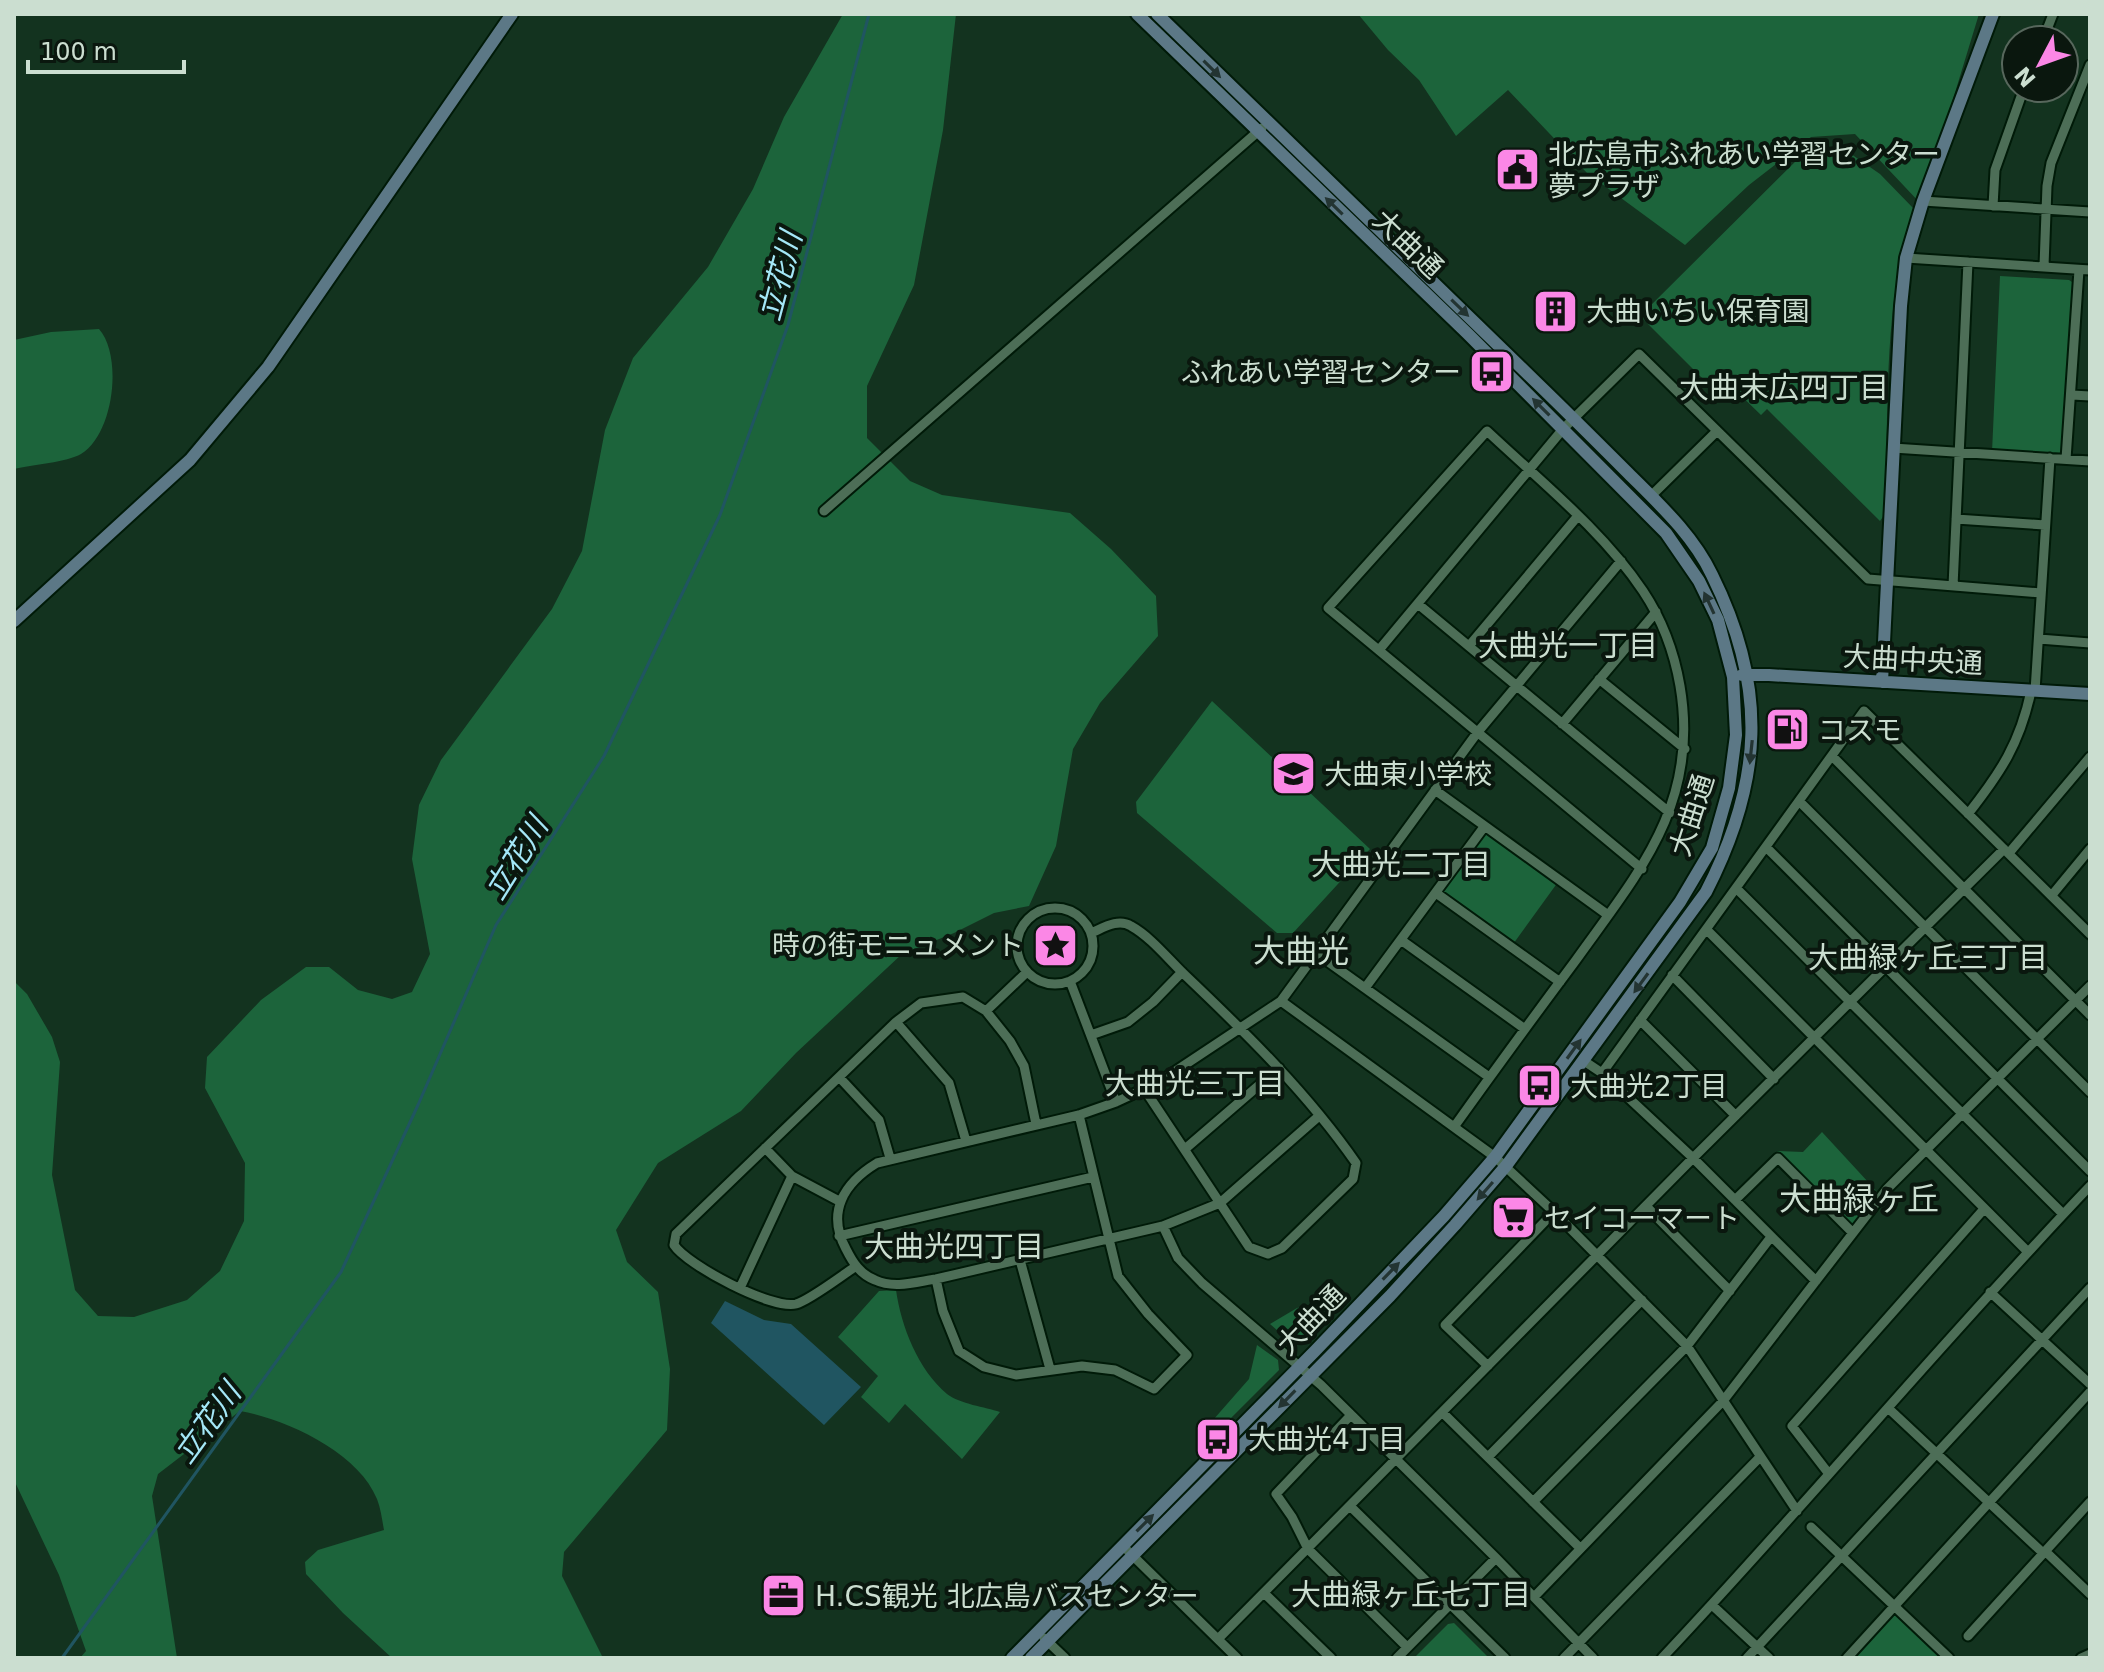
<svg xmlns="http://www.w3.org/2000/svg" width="2104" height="1672" viewBox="0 0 2104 1672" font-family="'DejaVu Sans','Noto Sans JP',sans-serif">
	<rect width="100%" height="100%" fill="#13331f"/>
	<path fill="#1c643b" d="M843,14H956L943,130L914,285L867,386V438L910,481L942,495L1070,513L1111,549L1156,596L1158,636L1100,703L1073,749L1056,846L1029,906L994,913L954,933L902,954L796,1053L741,1111L658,1163L616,1230L627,1262L658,1292L670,1369L667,1430L564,1552L562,1576L603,1658H392L343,1613L306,1574L305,1562L318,1550L384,1530C382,1520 381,1509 377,1499C358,1452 286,1419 240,1411L158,1474L152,1496L177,1658H80L86,1651L59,1575L14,1480V981L27,994L52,1037L60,1062L52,1175L75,1290L98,1316L134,1317L187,1300L220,1271L244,1221L245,1163L205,1088L207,1057L261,1000L306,967H329L358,990L392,999L412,992L430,954L412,859L419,805L441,760L552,609L582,551L605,430L633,358L708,267L753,189L784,117Z
		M1358,14H1979L1921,204L1855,134L1811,137L1749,185L1685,245L1587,173L1508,90L1456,136L1419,80L1388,50Z
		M1813,144L1826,150L1838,145L1880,174L1914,209C1882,302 1889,416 1885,514L1880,521L1767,409L1761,415L1732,387L1718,389L1701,377L1640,316Z
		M2000,276L2069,280L2075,284L2061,454L2056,457L1992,452Z
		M99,329C123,356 114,434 81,454C67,462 32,465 14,469V340L51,332Z
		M1212,701L1370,849L1293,933H1277L1137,813L1136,802Z
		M1484,827L1558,882L1511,947L1436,893Z
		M1822,1132L1881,1196L1853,1233L1777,1151L1803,1152Z
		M896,1290C901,1326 918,1370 947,1394C960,1404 985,1407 1000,1412L962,1459L905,1404L889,1423L861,1397L878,1376L838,1337L879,1291Z
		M1326,1300H1348L1302,1345H1294L1270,1324L1297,1308Z
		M1257,1345L1278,1360L1279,1370L1214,1435L1206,1428L1249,1379Z
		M1896,1605L1949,1658H1847Z
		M1454,1623L1489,1658H1414L1448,1624Z"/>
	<path fill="#205561" d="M725,1301L764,1320L791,1324L861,1387L824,1425L711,1323Z"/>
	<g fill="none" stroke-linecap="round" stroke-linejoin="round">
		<path stroke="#205561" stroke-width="3" d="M62,1658L341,1272L418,1105L496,925L604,756L720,515L788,325L869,14"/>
		<defs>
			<path id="street" d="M2043,40L2053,14
				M1923,201L2090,212
				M1993,206L1995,170L2024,88
				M1906,258L2090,270
				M2044,266L2047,186L2051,163L2090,65
				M2072,395L2090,396
				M1893,448L2090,461
				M2066,459L2079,270
				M1651,496L1716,432
				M824,511L1262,128
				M1956,519L2045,525
				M1953,586L1968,262
				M1418,604L1670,813
				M2039,639L2090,643
				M1469,646L1577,517
				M1379,650L1563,429L1639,354L1868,579L2041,593
				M1599,679L1685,749
				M2035,691L2050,458
				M1562,724L1656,612
				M1832,756L2090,1015
				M1435,790L1608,915
				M1799,801L2090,1092
				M1968,814C2001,772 2020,743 2031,691
				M1766,847L2090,1171
				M2009,853L2090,757
				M1736,888L2063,1214
				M1436,893L1560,982
				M2052,895L2090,849
				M1017 946a38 38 0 1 1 76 0a38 38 0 1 1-76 0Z
				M1707,930L2027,1251
				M1091,933C1103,928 1118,918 1131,926C1151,937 1169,960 1186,976C1247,1034 1308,1094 1356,1163L1353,1179L1282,1248L1268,1254L1249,1247L1145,1090
				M1401,940L1525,1029
				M1316,953L1489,1077
				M1672,975L1774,1079
				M1070,981L1116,1102
				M1365,988L1484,827
				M1281,1001L1495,1157L1554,1212L1687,1346L1797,1511
				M986,1011L1027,972
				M1640,1020L1735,1115
				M896,1022L949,1083L966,1141
				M1091,1035L1128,1022L1153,1002L1182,972
				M1584,1061L1602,1073L1693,1158L1816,1281
				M1602,1073L1864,711L2090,934
				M839,1077L879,1120L890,1158
				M1319,1116L1220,1203L1163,1226L936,1279C916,1282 894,1289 875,1280C860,1274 853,1263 846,1249C826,1212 844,1183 877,1163L1079,1115L1116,1102L1159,1082L1281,1001L1477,733L1621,561
				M1454,1127C1494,1071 1535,1015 1576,960C1639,872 1700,803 1680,686C1674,651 1663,621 1643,591C1602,530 1540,481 1487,431L1328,608L1642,869
				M765,1148L792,1176L839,1201
				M1185,1149L1279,1068
				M1735,1200L1778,1158L1853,1233
				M1646,1206L1730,1291
				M1163,1226L1178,1258L1202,1283L1321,1385L1496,1558L1593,1658
				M839,1236L1093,1177
				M1020,1260L1050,1369
				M855,1267C841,1276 810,1300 796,1304C772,1310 687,1265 674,1245L676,1234L896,1022L921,1003L963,997L986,1011L1010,1041L1024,1066L1036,1124
				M936,1279L943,1311L959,1351L984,1367L1016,1375L1082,1366L1115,1370L1154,1389L1187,1355L1148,1314L1118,1276L1079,1115
				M740,1288L792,1176
				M1990,1292L2090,1384
				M1488,1366L1445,1325L1554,1212
				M1888,1408L2043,1553
				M1443,1413L1580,1548
				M1351,1415L1276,1494L1292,1517L1308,1549L1407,1647
				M1488,1457L1642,1300
				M1829,1474L1792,1426L1984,1209
				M1533,1502L1687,1346L1771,1237
				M1350,1506L1505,1658
				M1811,1527L1949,1658
				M1128,1551L1237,1658
				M2045,1551L2090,1594
				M1264,1593L1331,1658
				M1534,1597L1723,1401L1887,1189L2090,986
				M1712,1605L1769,1658
				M1968,1636L2090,1502
				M1044,1638L1065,1658
				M1218,1639L1693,1158L2004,849
				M1397,1658L1496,1558
				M1564,1658L1760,1457
				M1662,1658C1808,1503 1943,1340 2090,1186
				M1747,1658L2090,1288
				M1847,1658L2090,1392
				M2081,1658L2090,1654"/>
			<path id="secondary" d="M14,621L190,460L268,367L512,14
				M1742,675H1769L2090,694
				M1882,682L1901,306L1906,258L1923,201L1993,14
				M1012,1658L1315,1351L1444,1216L1495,1157L1680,902L1712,848L1729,788L1736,735L1733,677L1718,620L1699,581L1666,533L1468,334L1137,14
				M1031,1658L1390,1296L1455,1225L1506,1166L1706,892C1763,781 1768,688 1712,575C1693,535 1659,504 1628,473C1598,443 1568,413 1538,384C1411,260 1283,138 1157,14"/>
		</defs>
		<use href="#street" stroke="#001a08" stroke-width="13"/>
		<use href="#secondary" stroke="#001a08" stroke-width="16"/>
		<use href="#street" stroke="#4d6e57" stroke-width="9"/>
		<use href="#secondary" stroke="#5c7886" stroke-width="12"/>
	</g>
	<defs><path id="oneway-solid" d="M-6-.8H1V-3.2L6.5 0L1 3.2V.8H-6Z" transform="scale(2)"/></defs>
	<g fill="#233432">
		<use href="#oneway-solid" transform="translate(1212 69) rotate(45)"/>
		<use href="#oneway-solid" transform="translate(1334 206) rotate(-136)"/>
		<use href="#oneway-solid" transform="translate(1460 308) rotate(44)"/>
		<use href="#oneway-solid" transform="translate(1541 407) rotate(-135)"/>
		<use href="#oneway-solid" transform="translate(1709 603) rotate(-115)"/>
		<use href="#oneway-solid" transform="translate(1751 752) rotate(96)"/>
		<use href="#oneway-solid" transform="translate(1641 983) rotate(126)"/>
		<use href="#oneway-solid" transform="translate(1574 1049) rotate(-54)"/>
		<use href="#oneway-solid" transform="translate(1485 1191) rotate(131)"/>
		<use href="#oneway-solid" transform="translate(1391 1271) rotate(-46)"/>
		<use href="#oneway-solid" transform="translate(1287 1399) rotate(134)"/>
		<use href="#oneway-solid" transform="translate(1145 1523) rotate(-45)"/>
	</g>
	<defs>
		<symbol id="civic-square" viewBox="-11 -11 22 22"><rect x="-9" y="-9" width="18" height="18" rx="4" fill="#fb87e6" stroke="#0a170e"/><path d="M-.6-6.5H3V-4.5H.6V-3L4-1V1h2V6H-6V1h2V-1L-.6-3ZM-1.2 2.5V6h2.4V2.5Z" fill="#111"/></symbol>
		<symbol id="building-square" viewBox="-11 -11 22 22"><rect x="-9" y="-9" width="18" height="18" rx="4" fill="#fb87e6" stroke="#0a170e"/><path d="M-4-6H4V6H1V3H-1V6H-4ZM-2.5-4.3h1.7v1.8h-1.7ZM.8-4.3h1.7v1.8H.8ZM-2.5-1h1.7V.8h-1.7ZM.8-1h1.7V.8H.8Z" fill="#111"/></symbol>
		<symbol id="bus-square" viewBox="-11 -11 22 22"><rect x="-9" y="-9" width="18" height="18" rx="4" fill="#fb87e6" stroke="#0a170e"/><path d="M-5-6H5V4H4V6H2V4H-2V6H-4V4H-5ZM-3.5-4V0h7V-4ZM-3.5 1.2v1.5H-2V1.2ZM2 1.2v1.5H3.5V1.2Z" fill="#111"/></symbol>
		<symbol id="fuel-square" viewBox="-11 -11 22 22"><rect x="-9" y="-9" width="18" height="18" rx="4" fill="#fb87e6" stroke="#0a170e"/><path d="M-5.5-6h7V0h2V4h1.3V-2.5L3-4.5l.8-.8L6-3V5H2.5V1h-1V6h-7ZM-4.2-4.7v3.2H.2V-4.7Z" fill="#111"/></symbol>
		<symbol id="school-square" viewBox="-11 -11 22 22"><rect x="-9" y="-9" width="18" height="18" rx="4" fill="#fb87e6" stroke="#0a170e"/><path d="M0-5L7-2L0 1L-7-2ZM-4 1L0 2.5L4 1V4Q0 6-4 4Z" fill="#111"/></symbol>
		<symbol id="sight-square" viewBox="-11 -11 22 22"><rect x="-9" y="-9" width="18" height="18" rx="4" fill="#fb87e6" stroke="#0a170e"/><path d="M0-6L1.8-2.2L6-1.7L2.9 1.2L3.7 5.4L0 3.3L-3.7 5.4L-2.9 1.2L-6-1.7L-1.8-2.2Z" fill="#111"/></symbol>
		<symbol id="supermarket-square" viewBox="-11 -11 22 22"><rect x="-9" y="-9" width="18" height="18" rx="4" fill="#fb87e6" stroke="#0a170e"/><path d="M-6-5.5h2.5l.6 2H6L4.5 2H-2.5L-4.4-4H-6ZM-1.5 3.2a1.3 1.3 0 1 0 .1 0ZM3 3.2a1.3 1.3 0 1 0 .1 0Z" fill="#111"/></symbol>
		<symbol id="office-square" viewBox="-11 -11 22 22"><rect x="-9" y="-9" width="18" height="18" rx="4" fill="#fb87e6" stroke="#0a170e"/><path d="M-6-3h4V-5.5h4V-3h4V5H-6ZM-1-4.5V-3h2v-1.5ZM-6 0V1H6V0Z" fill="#111"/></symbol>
	</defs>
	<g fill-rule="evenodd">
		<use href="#civic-square" x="1492" y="144" width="51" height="51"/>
		<use href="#building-square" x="1530" y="286" width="51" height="51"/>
		<use href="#bus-square" x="1466" y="346" width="51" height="51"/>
		<use href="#fuel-square" x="1762" y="704" width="51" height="51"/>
		<use href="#school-square" x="1268" y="748" width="51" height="51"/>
		<use href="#sight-square" x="1030" y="920" width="51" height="51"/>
		<use href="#bus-square" x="1514" y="1060" width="51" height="51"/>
		<use href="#supermarket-square" x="1488" y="1192" width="51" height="51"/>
		<use href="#bus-square" x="1192" y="1414" width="51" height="51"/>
		<use href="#office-square" x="758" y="1570" width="51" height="51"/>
	</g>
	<g text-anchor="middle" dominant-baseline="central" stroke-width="8" stroke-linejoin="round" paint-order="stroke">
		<g font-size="28" fill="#cbded0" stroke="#0a170e" text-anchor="start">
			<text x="1548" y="154">北広島市ふれあい学習センター<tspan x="1548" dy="32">夢プラザ</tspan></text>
			<text x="1586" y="311">大曲いちい保育園</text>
			<text x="1461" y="372" text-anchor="end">ふれあい学習センター</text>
			<text x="1818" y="730">コスモ</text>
			<text x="1324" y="774">大曲東小学校</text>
			<text x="1024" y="945" text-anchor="end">時の街モニュメント</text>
			<text x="1570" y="1086">大曲光2丁目</text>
			<text x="1544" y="1218">セイコーマート</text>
			<text x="1248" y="1439">大曲光4丁目</text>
			<text x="815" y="1596">H.CS観光 北広島バスセンター</text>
		</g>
		<g font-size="28" fill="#cbded0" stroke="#0a170e">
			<text transform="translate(1408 244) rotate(44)">大曲通</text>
			<text transform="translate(1913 660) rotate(3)">大曲中央通</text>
			<text transform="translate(1692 815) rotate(-72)">大曲通</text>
			<text transform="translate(1311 1320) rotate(-46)">大曲通</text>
		</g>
		<g font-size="30" font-style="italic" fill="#a4e7f7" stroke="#0a170e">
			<text transform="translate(780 276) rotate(-75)">立花川</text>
			<text transform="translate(516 858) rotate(-58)">立花川</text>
			<text transform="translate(207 1423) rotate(-54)">立花川</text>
		</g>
		<g font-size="30" fill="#cbded0" stroke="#0a170e">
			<text x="1784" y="387">大曲末広四丁目</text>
			<text x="1568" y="645">大曲光一丁目</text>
			<text x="1401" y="864">大曲光二丁目</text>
			<text x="1928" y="957">大曲緑ヶ丘三丁目</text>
			<text x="1195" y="1083">大曲光三丁目</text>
			<text x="954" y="1246">大曲光四丁目</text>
			<text x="1411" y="1594">大曲緑ヶ丘七丁目</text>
		</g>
		<g font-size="32" fill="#cbded0" stroke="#0a170e">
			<text x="1301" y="951">大曲光</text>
			<text x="1859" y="1199">大曲緑ヶ丘</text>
		</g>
	</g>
	<rect width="2104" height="1672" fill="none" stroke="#cbded0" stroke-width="32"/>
	<g transform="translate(2040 64) rotate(229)"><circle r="38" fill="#0a170e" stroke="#57675c" stroke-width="2"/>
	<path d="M0-6L14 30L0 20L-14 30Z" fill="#fb87e6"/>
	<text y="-12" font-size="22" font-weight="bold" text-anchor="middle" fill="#cbded0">N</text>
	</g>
	<path d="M28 60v12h156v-12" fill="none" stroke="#cbded0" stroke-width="4"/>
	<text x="40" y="60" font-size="24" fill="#cbded0" stroke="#0a170e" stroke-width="6" paint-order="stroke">100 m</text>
</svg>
